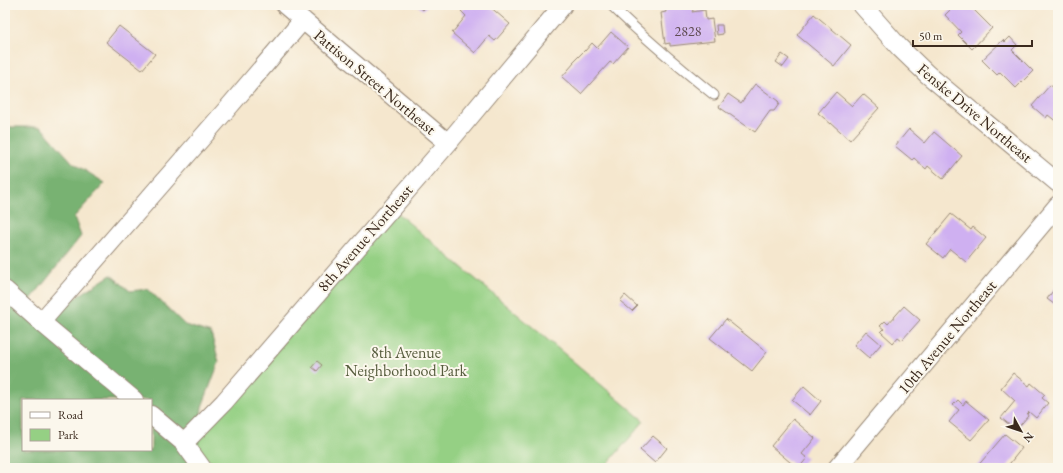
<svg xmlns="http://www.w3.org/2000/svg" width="1063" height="473" viewBox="0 0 1063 473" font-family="'EB Garamond',serif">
	<rect width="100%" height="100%" fill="#fbf7ec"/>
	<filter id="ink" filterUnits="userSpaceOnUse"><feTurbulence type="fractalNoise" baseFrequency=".025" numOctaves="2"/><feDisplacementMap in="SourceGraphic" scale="8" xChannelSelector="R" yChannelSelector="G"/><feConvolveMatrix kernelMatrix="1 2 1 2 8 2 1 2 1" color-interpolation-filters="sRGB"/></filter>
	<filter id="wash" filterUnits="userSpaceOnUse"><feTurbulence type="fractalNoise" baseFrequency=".012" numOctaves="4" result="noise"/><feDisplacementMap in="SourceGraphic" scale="16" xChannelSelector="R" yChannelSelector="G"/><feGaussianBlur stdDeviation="0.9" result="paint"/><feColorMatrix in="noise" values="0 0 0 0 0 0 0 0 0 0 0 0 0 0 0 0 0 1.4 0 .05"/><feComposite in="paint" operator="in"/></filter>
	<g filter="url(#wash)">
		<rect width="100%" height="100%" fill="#f5e7ce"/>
		<path fill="#95d084" stroke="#687d51" d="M396,212L644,421L604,468H209L184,443Z"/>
		<path fill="#78b272" stroke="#5a6e48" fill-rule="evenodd" d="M8,127H41L73,163L105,183L74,217L81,236L28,303L48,315L111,275L130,291L148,289L185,325L211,333L219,362L202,407L196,468H5V128ZM23,400H151V450H23Z"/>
		<g id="blocks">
			<path fill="#cfb0f1" d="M417,5H428L423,10Z
				M466,5H488L510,24L495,41L489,36L475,53L452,33L466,16L461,11Z
				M665,5H693V10L692,12L705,10L706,20L712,19L715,41L670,46V43L665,44L661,13L666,12Z
				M955,5H969L992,28L972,49L958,35L961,32L945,15Z
				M814,14L851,45L834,66L797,35Z
				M716,25H722L723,34L717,35Z
				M119,26L155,54L142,70L106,42Z
				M611,32L628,47L613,64L610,62L581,94L562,77L574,63L573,62L585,50V51L592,43L597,48Z
				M1010,37L1017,45L1012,50L1033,71L1016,88L1000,72L997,75L982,60L1003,40L1005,42Z
				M782,54L789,59L783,67L776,62Z
				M755,84L778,101L779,104L774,111H770L755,132L719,107L728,94L741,103L743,100Z
				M1050,85L1058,91V123L1048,115L1046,118L1032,106Z
				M836,92L852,106L863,94L879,108L850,140L831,123V124L818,113Z
				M909,129L925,143L934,132L962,156L943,179L928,166L926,169L914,158L912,160L895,146Z
				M951,214L971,230L973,227L986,238L966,262L950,249L943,258L926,244Z
				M1058,284V307L1047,299Z
				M625,295L637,306L632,311L620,301Z
				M904,306L920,320L902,340L898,337L893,343L881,332L884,329L880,326L885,321L888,324Z
				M726,319L767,352L752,371L710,338Z
				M866,331L881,344L869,358L854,345Z
				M317,361L322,365L317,371L312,367Z
				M1013,373L1029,386L1031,383L1045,395L1042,398L1048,403L1036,418L1029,412L1027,414L1028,416L1016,430L1001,418L1015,401L1001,388Z
				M804,386L821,401L810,415L792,400Z
				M958,400L963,405L966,401L989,420L971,440L949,422L959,410L953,405Z
				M793,419L815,438L802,454L807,458L799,468H797L771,446Z
				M1005,434L1022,448L1006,468H976Z
				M653,436L667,448L655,463L640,450Z"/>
		</g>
	</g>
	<g filter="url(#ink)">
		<use href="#blocks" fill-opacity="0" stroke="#988876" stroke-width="1"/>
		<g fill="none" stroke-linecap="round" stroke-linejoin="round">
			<defs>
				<path id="service" d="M611,5C643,37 678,66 714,95"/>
				<path id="minor" d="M285,5L448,143
					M862,5L899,47L927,74L1058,183
					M5,290L41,322
					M134,400L41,322L227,109L303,20
					M151,415L184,443
					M202,468L184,443L224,402L448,143L563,5
					M837,468L1058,205"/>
			</defs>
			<use href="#service" stroke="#988876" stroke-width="11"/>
			<use href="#minor" stroke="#988876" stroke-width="20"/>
			<use href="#service" stroke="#fff" stroke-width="9"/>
			<use href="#minor" stroke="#fff" stroke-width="18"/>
		</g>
	</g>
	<g text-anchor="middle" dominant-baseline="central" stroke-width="4" stroke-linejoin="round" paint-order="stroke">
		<g font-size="14" fill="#604c53">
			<text x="688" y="31">2828</text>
		</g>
		<g font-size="16" fill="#3b2a1e" stroke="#fbf7ec">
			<text transform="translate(375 82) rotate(40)">Pattison Street Northeast</text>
			<text transform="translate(975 113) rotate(40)">Fenske Drive Northeast</text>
			<text transform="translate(365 238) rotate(-49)">8th Avenue Northeast</text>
			<text transform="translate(947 337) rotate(-50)">10th Avenue Northeast</text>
		</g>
		<g font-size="16" fill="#565c3d" stroke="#fbf7ec">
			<text x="406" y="352">8th Avenue<tspan x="406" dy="18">Neighborhood Park</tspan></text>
		</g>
	</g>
	<rect width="1063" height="473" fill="none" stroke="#fbf7ec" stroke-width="20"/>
	<rect x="22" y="399" width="130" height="52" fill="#fbf7ec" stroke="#aea59a"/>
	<rect x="30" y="412" width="20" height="6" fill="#ffffff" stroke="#aea59a"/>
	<text x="58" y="419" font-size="12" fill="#3b2a1e">Road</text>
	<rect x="30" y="429" width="20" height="12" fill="#95d084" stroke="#aea59a"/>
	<text x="58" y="439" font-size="12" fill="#3b2a1e">Park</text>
	<g transform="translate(1021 431) rotate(130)" stroke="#fbf7ec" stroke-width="3" paint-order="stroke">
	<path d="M0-3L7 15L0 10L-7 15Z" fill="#3b2a1e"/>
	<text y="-6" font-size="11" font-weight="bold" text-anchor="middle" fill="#3b2a1e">N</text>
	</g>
	<path d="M913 40v6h119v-6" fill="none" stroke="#3b2a1e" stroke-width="2"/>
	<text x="919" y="40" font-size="12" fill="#3b2a1e" stroke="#fbf7ec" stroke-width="3" paint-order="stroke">50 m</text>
</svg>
